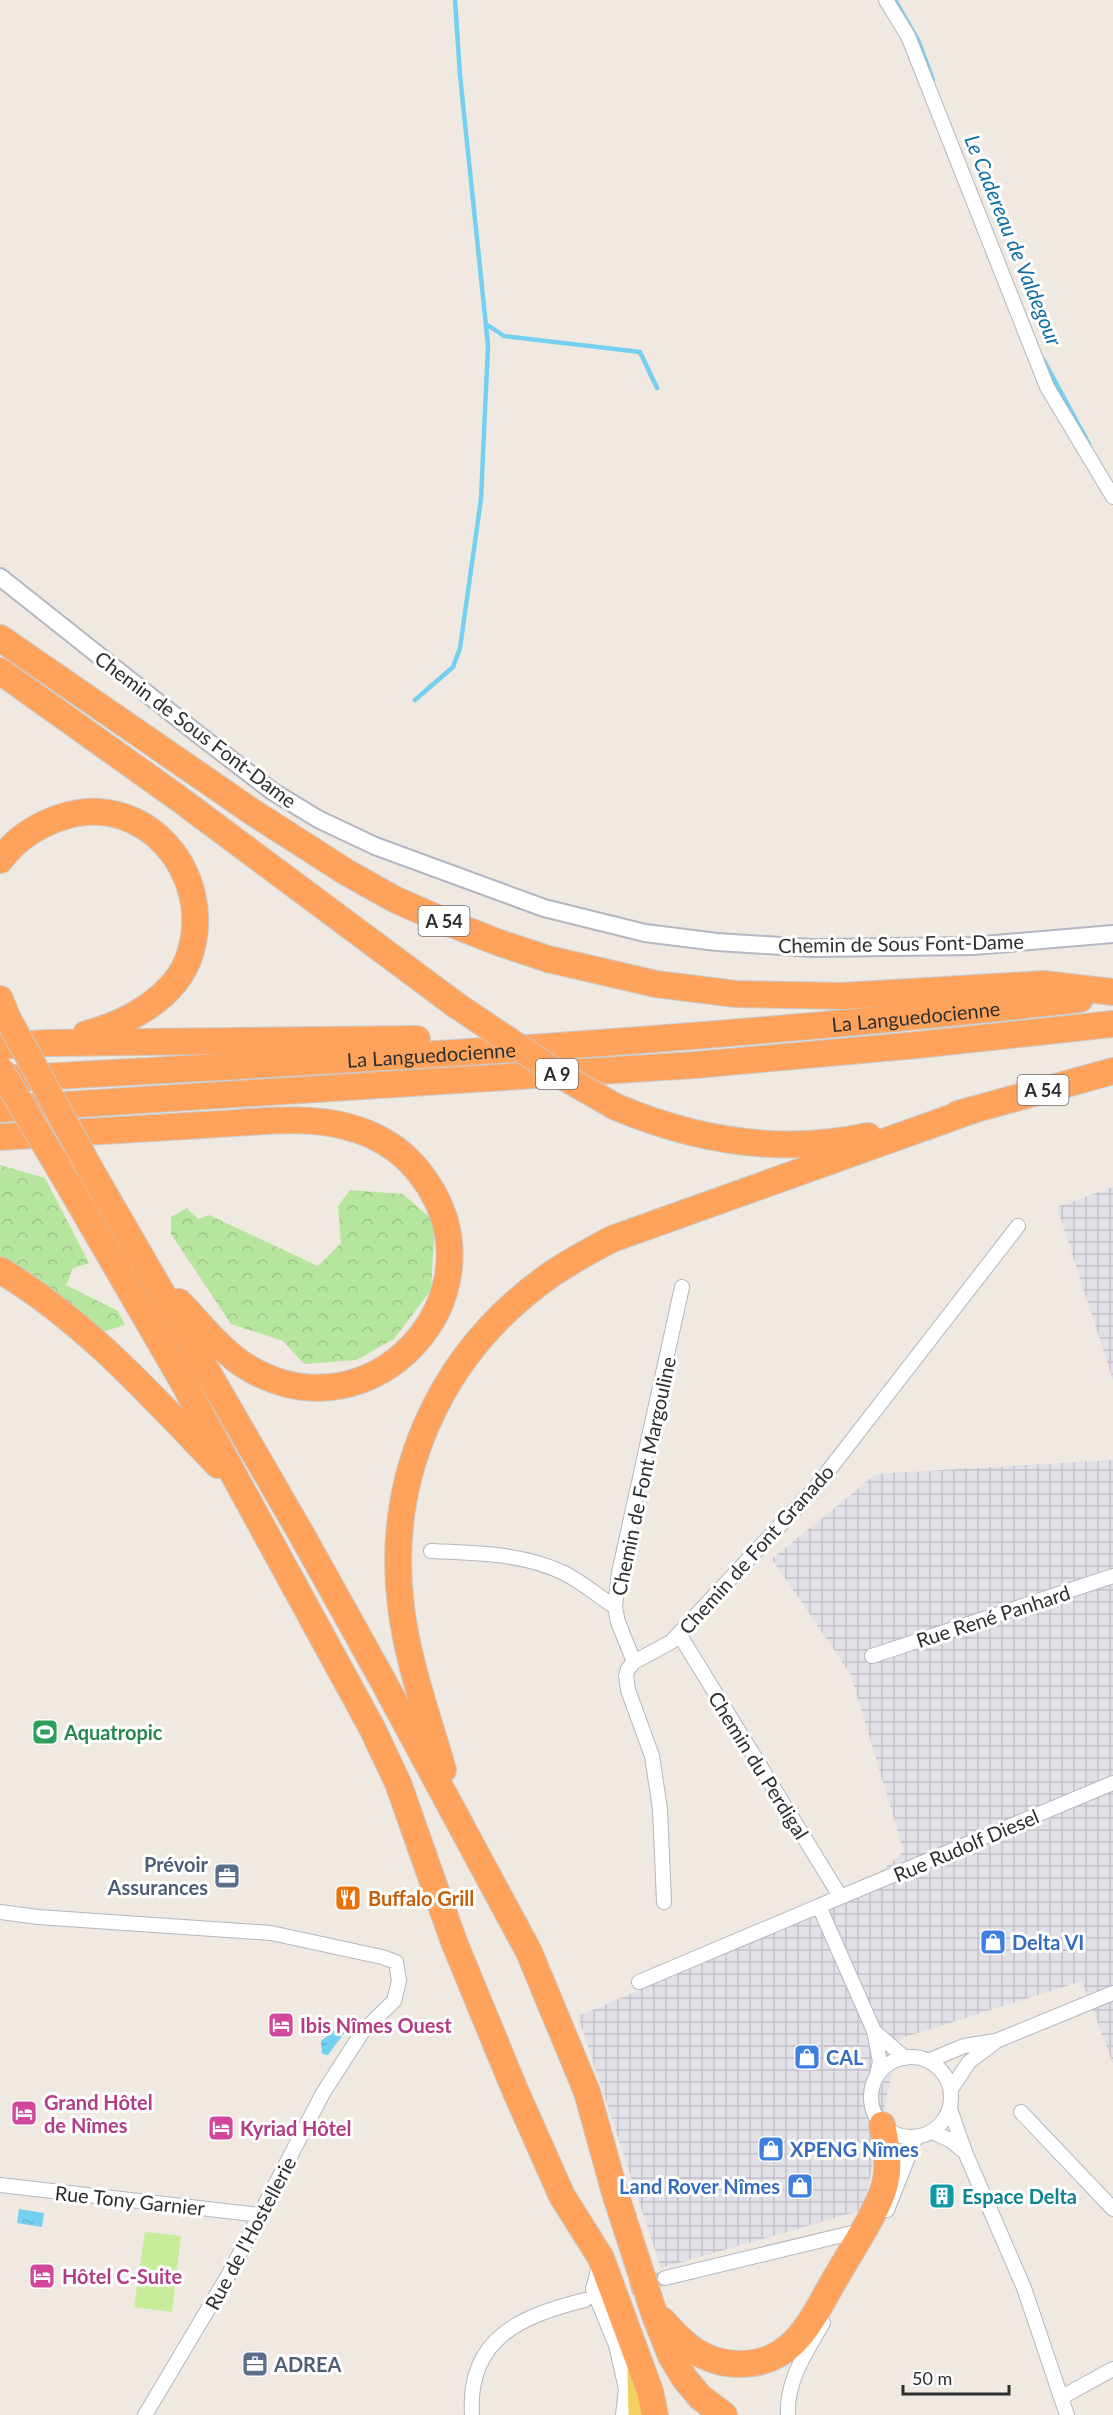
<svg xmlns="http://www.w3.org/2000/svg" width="1113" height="2415" viewBox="0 0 1113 2415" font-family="Lato,sans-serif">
	<defs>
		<pattern id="industrial-grid" width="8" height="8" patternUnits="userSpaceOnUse" patternTransform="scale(1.5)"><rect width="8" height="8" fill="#e3e1e8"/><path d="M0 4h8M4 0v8" fill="none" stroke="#c3c1c7"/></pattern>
		<pattern id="forest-crowns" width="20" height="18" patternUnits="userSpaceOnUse" patternTransform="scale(1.5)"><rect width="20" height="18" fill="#b6e59e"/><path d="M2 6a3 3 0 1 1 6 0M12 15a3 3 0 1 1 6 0" fill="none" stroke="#9dc588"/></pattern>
		<pattern id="water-ripples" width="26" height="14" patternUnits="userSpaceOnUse" patternTransform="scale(1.5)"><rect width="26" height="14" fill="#75cff0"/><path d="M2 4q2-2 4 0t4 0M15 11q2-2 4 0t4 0" fill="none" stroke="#66b2ce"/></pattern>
	</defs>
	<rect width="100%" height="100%" fill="#efe9e1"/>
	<path fill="url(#industrial-grid)" d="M1113,1187V1380L1057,1207Z
		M1113,1460V2064L1082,1981L899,2039L863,2210L661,2268L578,2016L839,1906L904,1852L851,1675L772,1559L876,1474Z"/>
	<path fill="url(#forest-crowns)" d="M0,1165L45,1178L89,1263L73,1268L66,1285L118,1311L125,1325L102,1332L0,1259Z
		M350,1190L403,1194L435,1222L431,1290L394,1339L356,1360L304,1364L283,1341L231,1324L171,1234V1217L187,1208L198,1219L209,1215L318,1266L341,1243L338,1206Z"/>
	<path fill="#c9ec9a" d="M145,2232L181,2236L172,2312L134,2307Z"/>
	<path fill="url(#water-ripples)" d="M338,2027H343L345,2032L328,2055L322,2054L321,2041Z
		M19,2209L44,2213L42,2227L17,2223Z"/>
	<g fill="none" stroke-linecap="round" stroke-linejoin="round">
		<path stroke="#75cff0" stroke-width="4.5" d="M895,0L918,40L933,80
			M486,324L504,336L640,352L657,388
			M1043,359L1089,444
			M415,700L453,667L460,648L481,499L488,345L460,75L455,0"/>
		<path stroke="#c8c4bd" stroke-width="14" stroke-dasharray="14 7" stroke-linecap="butt" d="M610,2293L665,2278"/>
		<defs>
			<path id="minor" d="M886,0L908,36L1047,387L1113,497
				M431,1551C475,1553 523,1553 564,1573C582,1582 598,1596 615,1607
				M679,1634L840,1896
				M872,1656L1113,1576
				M634,1662L618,1622L615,1607L619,1573L682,1287
				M664,1902L660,1809L652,1756L628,1690L626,1676L628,1669L634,1662L671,1642L815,1488L1018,1226
				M819,1906L1113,1783
				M0,1912L38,1917L271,1933L382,1957L396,1962L399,1981L394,2001L363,2031L323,2093L229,2274L145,2415
				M639,1982L819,1906L874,2031L880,2062L876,2078
				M874,2031L905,2058
				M871 2097a40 40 0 1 1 80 0a40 40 0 1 1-80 0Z
				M928,2061L964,2046L996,2041L1113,1993
				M951,2089L969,2062L994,2043
				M950,2109L965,2152L1024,2288L1067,2415
				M1021,2112L1113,2209
				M932,2132L950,2140L965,2152
				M0,2185L260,2215
				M887,2210L916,2137
				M600,2263L593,2289L616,2345L626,2389L623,2415
				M665,2278L864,2230
				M1062,2397L1113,2369
				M472,2415C467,2339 520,2316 585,2300
				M788,2415C786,2381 806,2352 823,2323"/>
			<path id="tertiary" d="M0,577L199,735L272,791L318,819L375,846L544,908L645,933L717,942L812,948L973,946L1113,934"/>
			<path id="primary" d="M638,2372L639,2415"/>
			<g id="motorway">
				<path d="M0,638L254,813L346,872L396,900L444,921L497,942L548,959L656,984L736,994L842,996L1044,984L1113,992"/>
				<path d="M0,671L178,798L456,1005"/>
				<path d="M0,860C16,839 37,825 62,817C146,790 215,875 190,954C177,997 126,1024 86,1034"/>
				<path d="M0,999L7,1017"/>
				<path d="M0,1046L48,1043L417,1039"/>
				<path id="s1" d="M0,1079C360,1060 721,1040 1080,999"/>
				<path d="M616,1107C697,1141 781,1155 868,1136"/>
				<path d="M0,1109L695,1065L917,1045L1113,1024"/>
				<path d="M958,1114L1113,1071"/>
				<path d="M0,1137C68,1133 136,1129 203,1125C252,1123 305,1114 352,1128C383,1137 409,1155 427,1183C503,1297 373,1438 252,1370C223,1354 202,1326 179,1302"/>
				<path d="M89,1167L303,1537L382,1679L529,1952L587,2092L615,2193L654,2313L671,2356L685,2379L700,2397L724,2415"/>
				<path d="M59,1168L182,1380L372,1728L398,1783L454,1942L515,2090L562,2196L601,2258L650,2391L655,2415"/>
				<path d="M0,1270C85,1321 150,1394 218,1465"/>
				<path d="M443,1770C428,1717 408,1663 401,1607C385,1479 438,1358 542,1281C564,1264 588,1252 612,1239L973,1110"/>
				<path d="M662,2320C672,2331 683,2343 695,2351C725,2370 767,2369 793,2343C812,2325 824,2296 838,2274C852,2249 878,2211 885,2184C890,2164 886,2144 882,2125"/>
			</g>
		</defs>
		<use href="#minor" stroke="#b4b7c1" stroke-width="16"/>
		<use href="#tertiary" stroke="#b4b7c1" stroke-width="20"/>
		<use href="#primary" stroke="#c9c9c9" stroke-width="24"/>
		<use href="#motorway" stroke="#c9c9c9" stroke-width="28"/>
		<use href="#minor" stroke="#fff" stroke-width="14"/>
		<use href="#tertiary" stroke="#fff" stroke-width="16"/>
		<use href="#primary" stroke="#f2d163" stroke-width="21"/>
		<use href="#motorway" stroke="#ffa35c" stroke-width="26"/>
		<defs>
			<path id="motorway-bridge" d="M456,1005L560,1075L616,1107
				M7,1017L89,1167
				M0,1069L59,1168"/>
		</defs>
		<use href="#motorway-bridge" stroke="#c9c9c9" stroke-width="28" stroke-linecap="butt"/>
		<use href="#motorway-bridge" stroke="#ffa35c" stroke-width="26"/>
	</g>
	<defs>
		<symbol id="stadium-square" viewBox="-11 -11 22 22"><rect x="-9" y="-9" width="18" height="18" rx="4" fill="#2e9e5b" stroke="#fff"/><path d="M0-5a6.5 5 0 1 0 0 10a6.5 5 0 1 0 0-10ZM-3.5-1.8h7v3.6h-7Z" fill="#fff"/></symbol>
		<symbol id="office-square" viewBox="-11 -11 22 22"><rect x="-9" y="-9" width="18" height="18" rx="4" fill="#5c6f8a" stroke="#fff"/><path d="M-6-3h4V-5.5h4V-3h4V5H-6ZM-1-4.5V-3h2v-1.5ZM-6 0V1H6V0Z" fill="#fff"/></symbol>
		<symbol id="restaurant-square" viewBox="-11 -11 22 22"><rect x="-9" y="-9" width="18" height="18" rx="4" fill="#e8710a" stroke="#fff"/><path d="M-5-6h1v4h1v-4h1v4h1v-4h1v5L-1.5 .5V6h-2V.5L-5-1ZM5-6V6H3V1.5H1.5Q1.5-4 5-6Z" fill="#fff"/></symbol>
		<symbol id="shop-square" viewBox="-11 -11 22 22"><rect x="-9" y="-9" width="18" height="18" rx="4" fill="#3f7fe0" stroke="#fff"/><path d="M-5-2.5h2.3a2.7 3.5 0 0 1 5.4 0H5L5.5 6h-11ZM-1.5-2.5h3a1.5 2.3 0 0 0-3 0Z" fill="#fff"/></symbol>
		<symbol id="hotel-square" viewBox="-11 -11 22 22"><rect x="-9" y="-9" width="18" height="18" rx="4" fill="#d1479c" stroke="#fff"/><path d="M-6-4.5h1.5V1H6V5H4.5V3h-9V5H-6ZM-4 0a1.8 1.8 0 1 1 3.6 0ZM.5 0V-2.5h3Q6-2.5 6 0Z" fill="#fff"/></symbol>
		<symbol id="building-square" viewBox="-11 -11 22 22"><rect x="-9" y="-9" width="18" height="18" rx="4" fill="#0f9aa8" stroke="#fff"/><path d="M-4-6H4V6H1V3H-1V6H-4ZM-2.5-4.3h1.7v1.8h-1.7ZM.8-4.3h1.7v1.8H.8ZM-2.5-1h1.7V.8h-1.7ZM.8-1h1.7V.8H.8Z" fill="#fff"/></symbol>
	</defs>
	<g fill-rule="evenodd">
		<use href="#stadium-square" x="30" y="1717" width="30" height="30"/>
		<use href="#office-square" x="212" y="1861" width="30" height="30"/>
		<use href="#restaurant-square" x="333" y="1883" width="30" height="30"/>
		<use href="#shop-square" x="978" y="1927" width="30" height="30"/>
		<use href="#hotel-square" x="266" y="2010" width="30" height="30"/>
		<use href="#shop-square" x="792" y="2042" width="30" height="30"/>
		<use href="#hotel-square" x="9" y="2098" width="30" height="30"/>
		<use href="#hotel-square" x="206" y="2113" width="30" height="30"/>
		<use href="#shop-square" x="756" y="2134" width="30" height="30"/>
		<use href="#shop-square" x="785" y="2171" width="30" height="30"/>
		<use href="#building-square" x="927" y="2181" width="30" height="30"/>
		<use href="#hotel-square" x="27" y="2261" width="30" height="30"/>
		<use href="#office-square" x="240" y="2349" width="30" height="30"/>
	</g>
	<g text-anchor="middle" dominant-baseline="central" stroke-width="6" stroke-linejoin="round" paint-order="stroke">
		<g fill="#fff" stroke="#6d6d6d" stroke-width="1.5">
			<rect x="418.5" y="906" width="51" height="30" rx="4.5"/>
			<rect x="536" y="1059" width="42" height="30" rx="4.5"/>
			<rect x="1017.5" y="1075" width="51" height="30" rx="4.5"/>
		</g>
		<g font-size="18" font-weight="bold" fill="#2e2e2e">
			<text x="444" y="921">A 54</text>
			<text x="557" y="1074">A 9</text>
			<text x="1043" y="1090">A 54</text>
		</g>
		<g font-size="20" fill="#2e2e2e" stroke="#fff">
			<text transform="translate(196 729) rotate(37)">Chemin de Sous Font-Dame</text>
			<text transform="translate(901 943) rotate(-1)">Chemin de Sous Font-Dame</text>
			<text stroke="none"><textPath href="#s1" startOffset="918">La Languedocienne</textPath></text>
			<text stroke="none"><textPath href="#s1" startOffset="432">La Languedocienne</textPath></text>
			<text transform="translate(643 1476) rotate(-78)">Chemin de Font Margouline</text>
			<text transform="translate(756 1549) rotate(-48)">Chemin de Font Granado</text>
			<text transform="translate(993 1616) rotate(-18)">Rue René Panhard</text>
			<text transform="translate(759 1765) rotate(58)">Chemin du Perdigal</text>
			<text transform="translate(966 1845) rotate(-23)">Rue Rudolf Diesel</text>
			<text transform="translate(130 2200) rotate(6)">Rue Tony Garnier</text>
			<text transform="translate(250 2233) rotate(-62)">Rue de l'Hostellerie</text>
		</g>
		<g font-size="20" font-weight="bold" fill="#27864d" stroke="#fff" text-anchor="start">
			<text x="64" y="1732">Aquatropic</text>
		</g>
		<g font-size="20" font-weight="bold" fill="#4e5e75" stroke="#fff" text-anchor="end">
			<text x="208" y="1864">Prévoir<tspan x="208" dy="23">Assurances</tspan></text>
			<text x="274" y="2364" text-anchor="start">ADREA</text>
		</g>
		<g font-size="20" font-weight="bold" fill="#c56008" stroke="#fff" text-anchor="start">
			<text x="368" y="1898">Buffalo Grill</text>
		</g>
		<g font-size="20" font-weight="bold" fill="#366cbe" stroke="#fff" text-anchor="start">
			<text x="1012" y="1942">Delta VI</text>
			<text x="826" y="2057">CAL</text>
			<text x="790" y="2149">XPENG Nîmes</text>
			<text x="780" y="2186" text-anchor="end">Land Rover Nîmes</text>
		</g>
		<g font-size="20" font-weight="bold" fill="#b23c85" stroke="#fff" text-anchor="start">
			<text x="300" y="2025">Ibis Nîmes Ouest</text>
			<text x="44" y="2102">Grand Hôtel<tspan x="44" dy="23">de Nîmes</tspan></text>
			<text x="240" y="2128">Kyriad Hôtel</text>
			<text x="62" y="2276">Hôtel C-Suite</text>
		</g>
		<g font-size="20" font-weight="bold" fill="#0d838f" stroke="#fff" text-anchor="start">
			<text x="962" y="2196">Espace Delta</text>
		</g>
		<g font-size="21" font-style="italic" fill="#0d6fa3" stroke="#fff">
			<text transform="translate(1014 240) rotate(68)">Le Cadereau de Valdegour</text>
		</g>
	</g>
	<path d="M903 2385v9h106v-9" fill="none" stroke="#2e2e2e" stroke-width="3"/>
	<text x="912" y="2385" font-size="18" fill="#2e2e2e" stroke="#ffffff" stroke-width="4.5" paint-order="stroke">50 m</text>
</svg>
